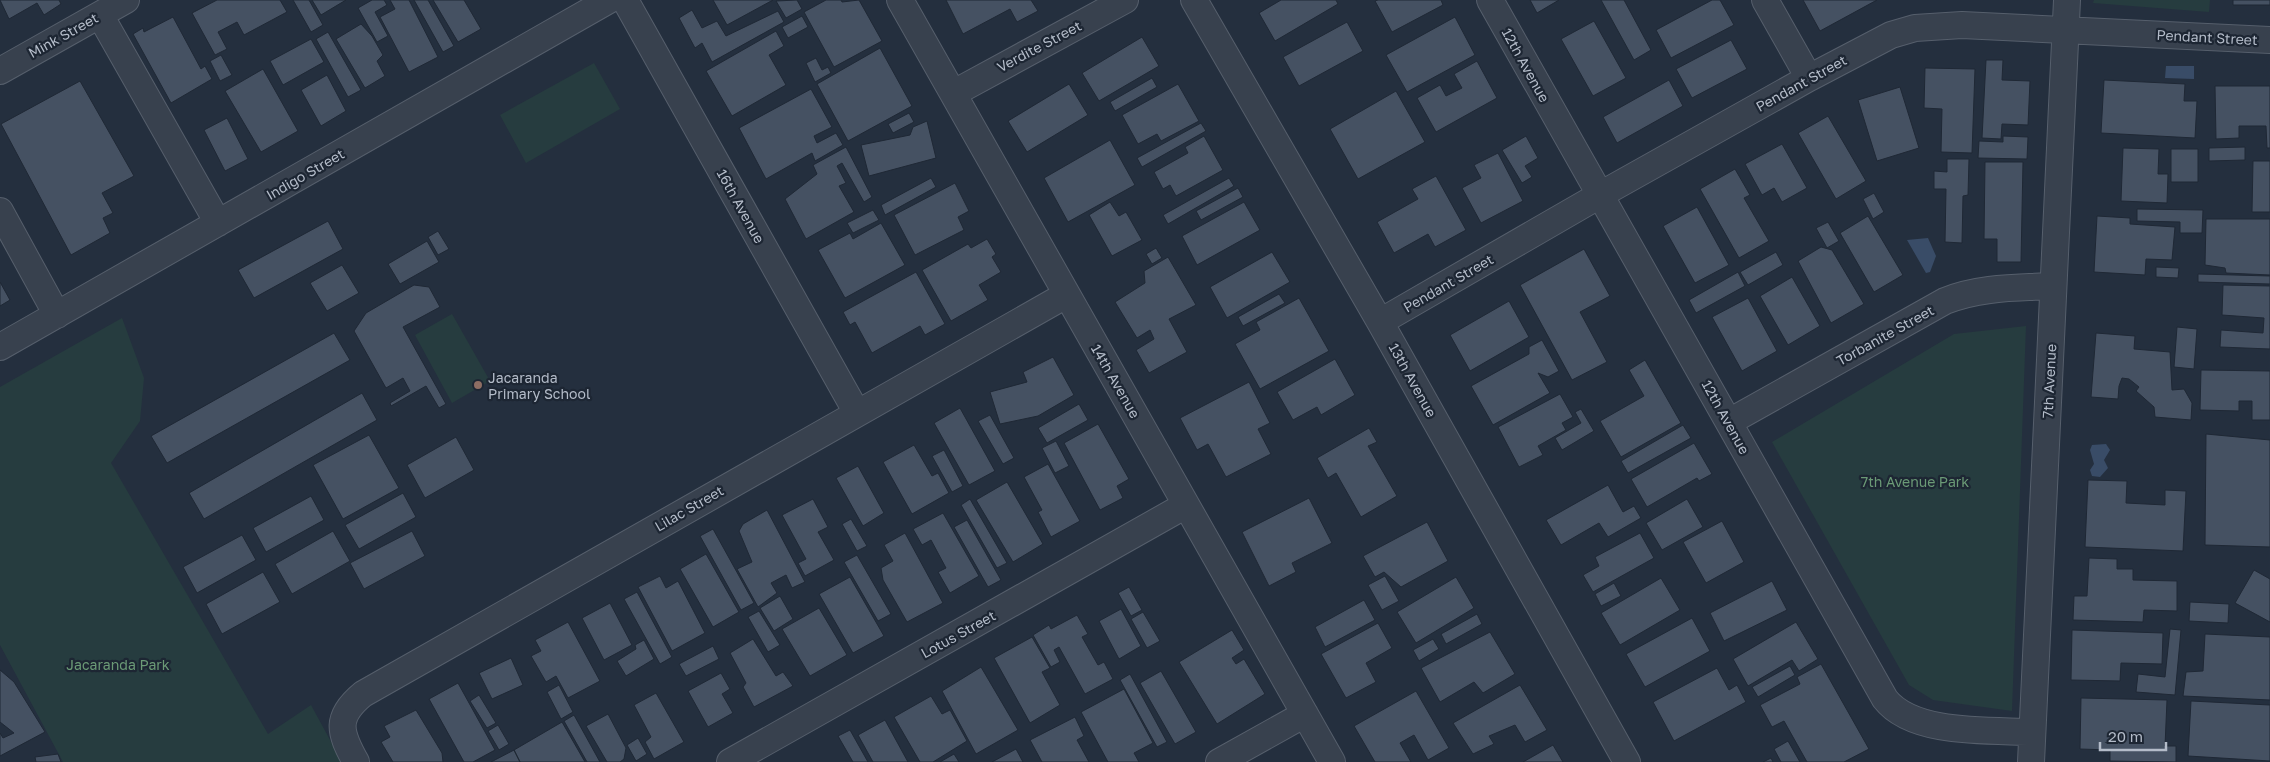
<svg xmlns="http://www.w3.org/2000/svg" width="2270" height="762" viewBox="0 0 2270 762" font-family="'Golos Text',sans-serif">
	<rect width="100%" height="100%" fill="#242f3e"/>
	<path fill="#263c3f" d="M2094,0H2210L2209,12L2093,3Z
		M594,63L620,109L526,163L500,115Z
		M452,314L490,381L452,403L415,335Z
		M122,318L144,378L140,421L111,463L268,734L311,705L342,762H63L0,645V387Z
		M2026,326L2012,711L1933,700L1909,685L1772,442L1954,334Z"/>
	<path fill="#394c67" d="M2166,66H2194V79L2165,78Z
		M1928,238L1936,256L1930,272L1926,273L1907,240Z
		M2106,444L2110,450L2104,460L2108,468L2100,477L2092,476L2090,470L2094,464L2090,450L2092,445Z"/>
	<path fill="#455162" stroke="#1f2835" d="M0,0H59L61,4L44,15L37,3L9,19Z
		M217,0H280L287,12L244,35L237,22L218,32L227,49L215,55L192,13Z
		M293,0H309L323,25L311,32Z
		M312,0H346L321,15Z
		M372,0H384L387,5L375,12L388,36L377,42L358,8Z
		M390,0H409L438,57L409,72L380,17L395,9Z
		M414,0H428L454,46L443,52Z
		M433,0H464L481,29L458,42Z
		M713,0H773L727,25Z
		M797,0L802,9L786,18L776,1Z
		M826,0H841L842,2L859,0L882,41L834,67L804,12Z
		M946,0H1031L1038,11L1017,22L1010,9L963,34Z
		M1281,0H1336L1338,4L1275,41L1259,13Z
		M1378,0H1441L1443,5L1392,32L1375,1Z
		M1530,0H1559L1537,13Z
		M1601,0H1624L1651,50L1634,60Z
		M1712,0H1720L1734,25L1671,58L1656,30Z
		M1803,0H1877L1820,31Z
		M2233,0H2270V5H2233Z
		M692,10L702,28L717,21L726,36L778,11L784,22L712,62L702,43L695,48L679,18Z
		M802,16L808,27L788,38L782,27Z
		M173,17L201,69L205,66L212,79L171,103L133,34L143,28L144,32Z
		M1455,17L1475,55L1407,92L1386,55Z
		M1594,21L1626,78L1593,96L1561,39Z
		M1347,22L1363,51L1299,86L1283,57Z
		M361,24L372,36L383,55L377,61L385,76L365,88L336,39Z
		M776,31L784,46L769,55L786,85L732,116L706,71Z
		M328,32L361,90L348,97L316,39Z
		M1142,37L1159,66L1099,101L1082,73Z
		M311,39L324,62L283,85L270,61Z
		M1731,40L1747,69L1692,98L1676,69Z
		M880,48L912,106L848,141L817,84Z
		M221,55L232,75L220,81L210,61Z
		M816,58L822,70L828,67L831,73L815,82L806,63Z
		M1986,60H2003L2002,80L2030,81L2028,125L2002,124L2001,139L1982,138Z
		M1477,61L1497,98L1436,132L1417,98L1440,85L1446,96L1462,88L1454,74Z
		M1925,68L1975,69L1972,153L1941,152L1942,109L1924,108Z
		M263,69L298,131L261,152L225,91Z
		M327,75L346,111L321,126L301,90Z
		M1152,78L1157,87L1115,111L1110,102Z
		M1669,80L1683,106L1617,143L1603,117Z
		M2104,80L2185,84L2184,101H2197L2195,138L2101,133Z
		M80,81L134,176L102,193L113,213L103,218L110,233L71,255L1,124Z
		M1069,84L1088,115L1027,152L1008,121Z
		M1178,84L1199,121L1161,141L1157,134L1138,144L1122,115Z
		M2215,86H2270V148H2267L2266,126H2239V138L2216,139Z
		M1900,87L1919,148L1877,161L1858,100Z
		M811,89L832,127L814,136L817,143L836,133L843,145L815,161L812,153L766,179L739,128Z
		M1396,91L1425,142L1358,179L1330,129Z
		M909,113L914,122L893,133L888,124Z
		M1828,116L1866,181L1836,199L1798,133Z
		M227,118L248,159L225,171L204,130Z
		M927,121L936,158L869,176L861,145L910,135L913,127Z
		M1201,123L1206,131L1142,167L1137,158Z
		M1204,136L1223,170L1176,196L1170,185L1163,189L1154,172L1188,153L1185,147Z
		M1526,136L1538,158L1525,166L1532,177L1522,183L1502,150Z
		M2003,136L2028,137L2027,159L1978,158L1979,141L2003,142Z
		M1110,140L1135,185L1068,222L1044,178Z
		M1782,144L1807,188L1782,202L1774,188L1762,195L1745,164Z
		M846,147L872,197L864,202L842,163L837,166L846,183L839,186L854,212L806,239L785,199L817,174L813,165Z
		M2245,147V160L2209,161V148Z
		M2123,148L2159,149L2158,174H2168L2167,203L2121,201Z
		M2171,149H2198V182H2171Z
		M1498,153L1523,201L1481,223L1462,188L1481,178L1474,165Z
		M1947,159H1969L1968,195L1963,196L1962,243L1945,242L1946,189H1934V171L1947,172Z
		M2253,161H2270V212H2252Z
		M1985,162H2023L2021,262H1997V239H1984Z
		M1735,169L1750,195L1744,198L1769,241L1739,258L1700,189Z
		M1436,176L1466,230L1435,247L1428,234L1394,253L1377,222L1418,199L1412,189Z
		M931,178L936,187L885,215L881,205Z
		M1229,178L1234,186L1168,224L1163,215Z
		M955,183L969,211L958,217L964,230L915,255L894,215Z
		M1238,188L1243,197L1201,220L1196,211Z
		M1874,193L1884,212L1873,219L1863,199Z
		M1110,202L1119,216L1126,212L1142,240L1112,256L1089,215Z
		M1244,202L1260,230L1197,265L1182,236Z
		M1697,207L1729,265L1695,283L1663,226Z
		M2137,209L2203,210L2202,233H2180V222L2137,221Z
		M873,210L879,220L853,233L847,223Z
		M1868,216L1903,275L1874,292L1840,233Z
		M2097,216L2130,218V224L2175,227L2172,260L2146,259L2145,275L2094,272Z
		M2206,219H2270V275L2226,273L2225,268L2205,265Z
		M328,221L343,249L254,298L238,270Z
		M1828,222L1839,241L1827,248L1816,228Z
		M881,223L905,265L845,298L818,250L850,233L853,239Z
		M438,231L449,249L438,255L428,237Z
		M987,239L996,254L992,257L1001,272L979,285L988,300L951,321L922,270L968,244L971,248Z
		M427,241L439,262L400,284L388,264Z
		M1821,247L1832,250L1864,304L1831,323L1798,261Z
		M1156,248L1162,258L1152,264L1146,254Z
		M1584,249L1610,296L1580,312L1607,362L1572,380L1520,285Z
		M1272,252L1290,282L1227,318L1210,287Z
		M1776,252L1783,265L1748,285L1740,272Z
		M1168,257L1196,305L1169,319L1187,352L1149,373L1136,350L1154,339L1150,330L1137,338L1115,302L1145,283L1144,271Z
		M342,265L359,293L327,311L310,283Z
		M2156,267L2179,268L2178,278L2156,277Z
		M916,272L945,324L925,335L920,326L872,353L855,322L850,325L843,312Z
		M1738,272L1745,286L1696,313L1689,300Z
		M2198,274L2270,276V284L2198,282Z
		M1792,277L1820,326L1788,345L1760,296Z
		M0,282L10,300L0,306Z
		M414,285L429,287L440,307L403,327L446,404L439,408L426,386L391,406L390,403L410,391L403,378L386,388L354,331L366,313Z
		M2223,285L2270,286V349L2220,347L2221,330L2263,333L2264,318L2222,315Z
		M1279,294L1285,303L1243,326L1238,317Z
		M1299,298L1329,351L1260,389L1235,344L1260,330L1256,322Z
		M1748,298L1777,351L1742,371L1712,317Z
		M1509,301L1529,337L1470,371L1450,335Z
		M2177,327L2197,329L2194,369L2174,367Z
		M334,333L350,360L167,463L151,436Z
		M2096,333L2135,336L2134,349L2170,352L2172,390L2184,389L2192,403L2191,420L2155,417L2154,407L2136,391L2139,387L2129,379L2122,378L2119,386L2118,399L2091,397Z
		M1542,340L1559,371L1548,377L1538,373L1550,393L1493,425L1471,386L1529,354V347Z
		M1053,357L1074,395L1038,416L1000,424L990,392L1027,382L1023,372Z
		M1335,359L1355,395L1321,415L1317,407L1293,420L1277,392Z
		M1645,360L1681,423L1621,457L1600,421L1644,396L1629,370Z
		M2201,370L2270,371V420H2252V401H2239V411L2200,410Z
		M1249,382L1270,423L1258,429L1271,454L1226,477L1208,444L1197,450L1180,418Z
		M362,393L377,420L204,519L189,493Z
		M1560,394L1573,417L1562,423L1566,430L1538,446L1543,455L1519,467L1498,427Z
		M1079,404L1088,420L1047,443L1038,428Z
		M960,408L995,471L969,485L934,423Z
		M1581,409L1594,431L1562,450L1555,438L1581,423L1575,412Z
		M990,415L1014,458L1003,464L978,421Z
		M1098,424L1129,479L1117,486L1123,498L1100,510L1064,443Z
		M1683,425L1691,438L1628,473L1621,461Z
		M1369,428L1377,442L1368,446L1397,496L1361,517L1336,473L1328,478L1317,458Z
		M2206,434L2270,440V547L2205,545Z
		M369,435L399,488L343,519L313,465Z
		M456,437L474,470L425,498L407,465Z
		M1056,441L1069,466L1055,473L1042,448Z
		M1694,443L1712,474L1699,481L1697,478L1647,507L1631,479Z
		M914,445L932,476L938,473L949,493L912,514L883,462Z
		M944,450L963,486L952,492L932,456Z
		M1048,464L1080,521L1051,537L1038,512L1042,510L1024,477Z
		M858,466L884,513L863,526L836,478Z
		M2088,480L2127,481L2126,503L2165,505V490L2186,491L2183,551L2085,547Z
		M1007,482L1043,544L1013,562L976,500Z
		M1608,485L1623,512L1634,506L1641,518L1608,537L1599,523L1561,545L1546,520Z
		M403,493L416,517L359,549L345,525Z
		M311,496L324,520L266,552L253,528Z
		M1309,498L1332,543L1292,563L1296,572L1269,586L1242,532Z
		M813,499L828,527L818,532L834,560L805,576L798,563L806,559L782,515Z
		M970,499L1007,563L997,568L961,505Z
		M1687,499L1703,527L1662,550L1646,523Z
		M767,510L805,582L792,588L786,575L771,583L777,593L758,607L737,569L752,562L739,531L743,524Z
		M943,513L979,576L950,593L938,572L946,568L931,540L922,545L913,529Z
		M851,519L867,546L857,551L842,524Z
		M967,520L1001,580L988,587L954,527Z
		M1722,521L1744,562L1706,583L1683,542Z
		M1427,522L1448,561L1401,587L1384,572L1375,577L1363,556Z
		M713,529L754,603L741,610L700,536Z
		M333,531L350,561L292,594L275,564Z
		M412,531L425,556L364,589L350,563Z
		M905,533L943,603L907,622L883,580L881,568L893,561L884,545Z
		M1640,533L1654,558L1593,592L1583,575L1599,566L1595,557Z
		M242,535L256,560L197,593L183,567Z
		M706,554L739,612L713,627L680,569Z
		M857,555L891,614L878,621L844,562Z
		M2089,558L2117,559V569H2133V580L2177,581V611L2144,610L2143,622L2073,620L2074,596H2087Z
		M2254,570L2270,579V622L2235,603Z
		M263,572L280,602L222,634L206,604Z
		M660,576L666,588L678,581L705,633L672,651L638,587Z
		M1385,576L1399,601L1382,610L1368,585Z
		M850,577L884,636L853,653L819,594Z
		M1456,577L1474,608L1416,643L1397,612Z
		M1661,578L1680,610L1620,645L1601,613Z
		M1772,581L1787,610L1724,641L1710,613Z
		M1614,583L1621,596L1601,606L1595,594Z
		M1129,587L1142,610L1131,616L1118,593Z
		M637,592L672,657L660,664L624,599Z
		M780,596L793,619L774,631L760,608Z
		M1364,600L1375,620L1325,647L1315,627Z
		M2190,602L2229,604L2228,623L2189,621Z
		M610,603L632,645L604,660L582,618Z
		M819,608L847,655L810,676L782,629Z
		M1121,609L1141,646L1119,659L1099,621Z
		M759,611L780,645L768,652L748,617Z
		M1143,612L1160,641L1147,648L1131,619Z
		M1477,614L1482,624L1446,644L1441,634Z
		M1077,615L1088,634L1082,637L1098,665L1104,662L1113,679L1085,694L1059,647L1054,650L1060,662L1051,667L1033,635L1049,625L1051,629Z
		M1692,618L1710,651L1645,687L1626,654Z
		M568,622L600,681L568,698L556,676L546,682L531,656L541,651L535,640Z
		M1796,622L1818,659L1799,671L1792,660L1748,686L1733,659Z
		M1378,623L1392,648L1366,663L1376,682L1346,698L1321,654Z
		M2170,629L2181,630L2175,695L2136,692L2138,674L2165,677Z
		M1232,630L1244,650L1232,658L1236,664L1244,659L1265,694L1217,724L1179,662Z
		M2072,630L2163,633L2162,664L2121,663L2120,681L2071,680Z
		M1490,632L1515,674L1483,693L1474,682L1440,702L1421,668Z
		M2205,634L2270,637V700L2183,696L2186,672L2203,671Z
		M1032,637L1050,668L1042,672L1060,705L1030,723L994,658Z
		M753,639L776,676L783,672L793,686L754,707L743,687L746,683L730,653Z
		M1433,639L1439,649L1419,661L1413,650Z
		M644,640L654,659L626,676L617,661L636,649L635,645Z
		M713,646L719,659L686,676L679,664Z
		M511,658L523,685L492,699L479,673Z
		M1821,664L1869,749L1844,762H1807L1784,721L1772,727L1760,705L1800,684L1797,677Z
		M1790,666L1795,675L1758,697L1752,687Z
		M981,667L1018,730L976,754L942,691Z
		M1717,668L1729,690L1737,685L1746,702L1674,741L1653,702Z
		M0,670L14,682L45,732L0,756V733L3,738L14,733L0,722Z
		M1161,671L1196,732L1175,744L1140,683Z
		M721,673L730,689L722,694L733,713L708,727L688,691Z
		M1130,674L1167,742L1157,747L1120,680Z
		M458,683L495,750L473,762H464L429,699Z
		M559,685L573,712L561,719L547,692Z
		M1520,685L1547,730L1525,742L1515,725L1489,736L1494,744L1473,754L1453,723Z
		M1124,689L1153,743L1134,753L1139,762H1108L1081,712Z
		M1416,691L1449,748L1428,760L1414,735L1400,743L1411,762H1375L1354,726Z
		M656,693L684,742L654,759L645,742L651,737L634,705Z
		M479,695L496,723L487,728L470,701Z
		M931,696L942,714L950,710L967,741L933,762H920L894,717Z
		M2081,698L2167,700L2165,746H2176V762L2110,761V750L2080,749Z
		M2191,701L2270,705V761L2188,756Z
		M416,710L442,753L443,762H393L381,742L390,737L384,726Z
		M608,714L626,748L624,759L620,762H607L586,726Z
		M574,715L600,762H587L564,721Z
		M1075,717L1084,736L1077,740L1089,762H1042L1030,740Z
		M885,720L908,762H873L858,735Z
		M562,722L585,762H520L514,750Z
		M498,725L509,744L499,750L488,731Z
		M850,730L868,762H853L838,736Z
		M638,738L647,754L636,761L627,745Z
		M1788,741L1800,762H1781L1774,749Z
		M1553,745L1563,762H1523Z
		M1016,749L1023,762H992Z
		M514,750L520,762H491Z
		M58,754L61,762H36L35,757Z
		M954,754L959,762H940Z
		M1771,758L1773,762H1763Z"/>
	<g fill="none" stroke-linecap="round" stroke-linejoin="round">
		<defs>
			<path id="minor" d="M625,0L857,413
				M900,0L1332,762
				M1194,0L1380,322L1627,762
				M1490,0L1885,699C1913,735 1989,730 2032,732
				M1765,0L1809,78
				M100,15L218,223
				M0,71L126,0
				M954,93L1125,0
				M0,211L57,315
				M1380,322L1600,195L1809,78L1891,35L1915,28L1962,25L2270,40
				M0,347L609,0
				M1729,422L1945,301C1980,287 2016,288 2053,286
				M356,762C339,732 335,717 363,694L1066,295
				M730,762L1186,505
				M1219,762L1305,714
				M2031,762L2067,0"/>
		</defs>
		<use href="#minor" stroke="#565f6c" stroke-width="28"/>
		<use href="#minor" stroke="#38414e" stroke-width="26"/>
	</g>
	<circle fill="#8d6e63" stroke="#1d2633" stroke-width="2" cx="478" cy="385" r="5"/>
	<g text-anchor="middle" dominant-baseline="central" stroke-width="4.5" stroke-linejoin="round" paint-order="stroke">
		<g font-size="14" fill="#b4bcc9" stroke="#1d2633">
			<text transform="translate(63 35) rotate(-29)">Mink Street</text>
			<text transform="translate(2207 37) rotate(3)">Pendant Street</text>
			<text transform="translate(1039 46) rotate(-28)">Verdite Street</text>
			<text transform="translate(1526 65) rotate(61)">12th Avenue</text>
			<text transform="translate(1801 83) rotate(-29)">Pendant Street</text>
			<text transform="translate(305 174) rotate(-30)">Indigo Street</text>
			<text transform="translate(741 206) rotate(61)">16th Avenue</text>
			<text transform="translate(1448 283) rotate(-30)">Pendant Street</text>
			<text transform="translate(1885 335) rotate(-29)">Torbanite Street</text>
			<text transform="translate(1413 380) rotate(61)">13th Avenue</text>
			<text transform="translate(1116 381) rotate(60)">14th Avenue</text>
			<text transform="translate(2049 381) rotate(-87)">7th Avenue</text>
			<text transform="translate(1726 417) rotate(61)">12th Avenue</text>
			<text transform="translate(689 508) rotate(-30)">Lilac Street</text>
			<text transform="translate(958 634) rotate(-29)">Lotus Street</text>
		</g>
		<g font-size="14" fill="#b4bcc9" stroke="#1d2633" text-anchor="start">
			<text x="488" y="377">Jacaranda<tspan x="488" dy="16">Primary School</tspan></text>
		</g>
		<g font-size="14" fill="#6b9a76" stroke="#1d2633">
			<text x="1915" y="481">7th Avenue Park</text>
			<text x="118" y="664">Jacaranda Park</text>
		</g>
	</g>
	<path d="M2100 742v8h66v-8" fill="none" stroke="#b4bcc9" stroke-width="2.5"/>
	<text x="2108" y="742" font-size="15" fill="#b4bcc9" stroke="#1d2633" stroke-width="4" paint-order="stroke">20 m</text>
</svg>
